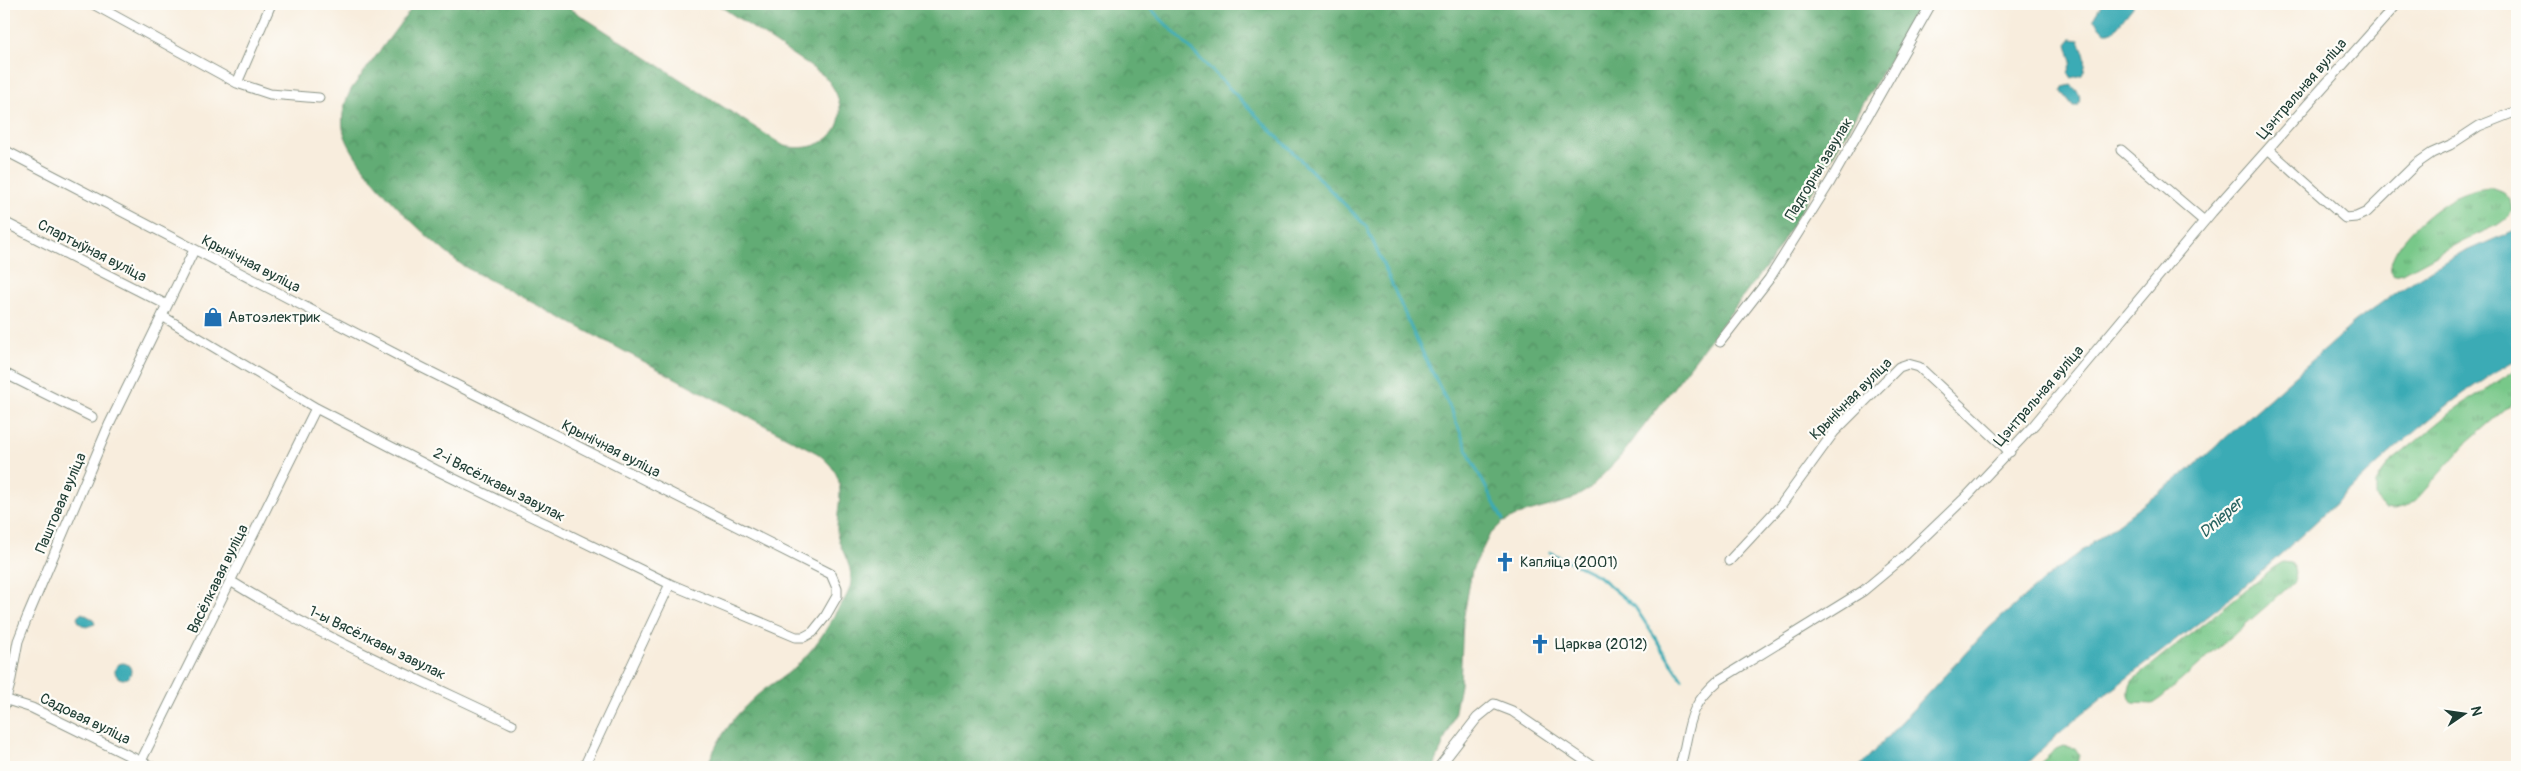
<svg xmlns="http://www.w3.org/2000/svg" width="2521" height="771" viewBox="0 0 2521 771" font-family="Pangolin,sans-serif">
	<defs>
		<pattern id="grass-tufts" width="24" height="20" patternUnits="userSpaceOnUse" patternTransform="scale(1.25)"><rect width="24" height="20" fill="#78c889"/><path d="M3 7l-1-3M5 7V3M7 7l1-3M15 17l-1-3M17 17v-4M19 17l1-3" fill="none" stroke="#62a471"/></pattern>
		<pattern id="forest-crowns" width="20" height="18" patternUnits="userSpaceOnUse" patternTransform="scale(1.25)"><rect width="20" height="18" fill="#62ac75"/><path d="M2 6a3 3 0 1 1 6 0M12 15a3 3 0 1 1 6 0" fill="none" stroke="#508d61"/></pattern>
	</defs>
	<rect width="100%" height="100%" fill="#fdfcf7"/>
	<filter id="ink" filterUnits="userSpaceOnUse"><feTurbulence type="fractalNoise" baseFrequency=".02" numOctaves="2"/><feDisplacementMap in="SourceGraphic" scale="10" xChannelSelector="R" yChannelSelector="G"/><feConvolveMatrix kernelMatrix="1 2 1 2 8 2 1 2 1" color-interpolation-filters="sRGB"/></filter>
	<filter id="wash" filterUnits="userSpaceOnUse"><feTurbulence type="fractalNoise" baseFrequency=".0096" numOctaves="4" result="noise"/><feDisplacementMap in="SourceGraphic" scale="20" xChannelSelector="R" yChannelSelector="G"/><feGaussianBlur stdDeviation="1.12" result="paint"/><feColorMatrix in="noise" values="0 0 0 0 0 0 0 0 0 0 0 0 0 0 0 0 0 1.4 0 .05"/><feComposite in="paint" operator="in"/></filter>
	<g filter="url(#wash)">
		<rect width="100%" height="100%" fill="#f8eddd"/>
		<path fill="url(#grass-tufts)" stroke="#4c825e" d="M2490,188L2504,193L2510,200L2512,210L2507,218L2496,226L2464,240L2403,273L2394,275L2391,271C2387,246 2435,207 2456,197C2467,192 2478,189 2490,188Z
			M2517,369V399L2468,441L2417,499L2406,507L2394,510L2385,509L2380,505L2376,496V484L2387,465L2458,407Z
			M2283,562L2291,563C2297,570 2297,575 2293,583L2161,698L2152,704L2133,703C2127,694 2128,689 2133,680L2273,568Z
			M2063,746L2075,748L2079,754L2076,767H2036L2056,749Z"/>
		<path fill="url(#forest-crowns)" stroke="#407454" d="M415,4H563L784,146C835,157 859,111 823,75L717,4H1922L1772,259L1621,456L1589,489L1571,500L1518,515L1502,523L1489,536L1472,570L1463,621L1460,685L1454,716L1434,767H707C718,736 739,709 765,689C776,681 789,674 798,664C814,649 826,631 836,612C842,603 850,593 851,582C853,561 836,547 837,528C838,494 850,478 817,453L465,267C434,246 348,165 343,128C341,114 345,101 352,88Z"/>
		<path fill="#3aabb5" stroke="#2c7474" d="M2102,4H2133V7L2113,32H2105L2093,19Z
			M2071,39L2079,40C2084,53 2089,61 2082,75L2071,78L2068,73L2072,62L2067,44Z
			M2071,85C2079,92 2082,96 2078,106H2073L2062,92L2063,87Z
			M2517,229V359C2420,414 2345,498 2262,571C2185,639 2096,694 2023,767H1859L1990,627L2045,579L2194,466L2354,323L2396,292L2449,259Z
			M82,613L93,619L95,624L86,627L79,623L77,617Z
			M115 671a8 8 0 1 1 16 0a8 8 0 1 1-16 0Z"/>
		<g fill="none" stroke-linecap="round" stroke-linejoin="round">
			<path stroke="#3aabb5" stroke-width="3" d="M1146,4L1366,226L1417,341L1453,414L1472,461L1503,520
				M1550,552L1597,575L1635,607L1682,679"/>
		</g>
	</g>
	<g filter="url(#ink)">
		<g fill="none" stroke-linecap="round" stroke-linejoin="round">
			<defs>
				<path id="minor" d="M93,4L237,83L270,94L319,98
					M237,83L271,4
					M2268,149L2345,218L2356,217L2367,212L2416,164L2432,153L2450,145L2479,126L2517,111
					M4,150L407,360L831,574L837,588V596L825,617L813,632L804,637H796L670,584L436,470L316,408L162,316
					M2121,150L2204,221
					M4,222L167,305
					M1720,342L1769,279L1830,182L1931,4
					M4,373L92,417
					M1729,561L1781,505L1834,432L1899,367L1908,364L1919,367L2010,452
					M232,582C321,637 418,679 512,724
					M4,699L32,708L152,767
					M4,706L10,684L18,641L27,618L109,425L194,250
					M141,761L316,408
					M584,767L670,584
					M1439,767L1477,718L1494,704L1512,711L1594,767
					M1680,767C1691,728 1685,709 1719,680L1863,591L1899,561L1968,495L2034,425L2212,212L2397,4"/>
			</defs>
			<use href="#minor" stroke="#8c9588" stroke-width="11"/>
			<use href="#minor" stroke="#fff" stroke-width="9"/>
		</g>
	</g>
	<defs>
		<symbol id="shop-bare" viewBox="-9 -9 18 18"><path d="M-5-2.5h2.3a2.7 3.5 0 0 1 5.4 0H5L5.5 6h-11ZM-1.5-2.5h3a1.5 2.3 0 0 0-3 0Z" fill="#1f6fb2" stroke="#fdfcf7" stroke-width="2.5" paint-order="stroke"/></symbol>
		<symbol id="church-bare" viewBox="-9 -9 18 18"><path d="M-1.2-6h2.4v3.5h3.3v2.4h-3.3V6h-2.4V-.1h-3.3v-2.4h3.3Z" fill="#1f6fb2" stroke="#fdfcf7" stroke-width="2.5" paint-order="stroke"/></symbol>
	</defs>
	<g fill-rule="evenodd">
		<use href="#shop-bare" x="199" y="303" width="28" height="28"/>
		<use href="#church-bare" x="1491" y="548" width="28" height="28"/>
		<use href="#church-bare" x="1526" y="630" width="28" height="28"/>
	</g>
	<g text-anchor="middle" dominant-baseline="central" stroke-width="4.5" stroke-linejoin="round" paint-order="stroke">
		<g font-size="15" fill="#1f3d34" stroke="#fdfcf7">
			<text transform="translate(2302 89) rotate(-49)">Цэнтральная вуліца</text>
			<text transform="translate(1819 169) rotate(-59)">Падгорны завулак</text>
			<text transform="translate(92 251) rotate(27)">Спартыўная вуліца</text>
			<text transform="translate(251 264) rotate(27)">Крынічная вуліца</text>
			<text transform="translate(2039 396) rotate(-49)">Цэнтральная вуліца</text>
			<text transform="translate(1851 399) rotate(-45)">Крынічная вуліца</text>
			<text transform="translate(611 449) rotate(27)">Крынічная вуліца</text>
			<text transform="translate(499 485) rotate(27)">2-і Вясёлкавы завулак</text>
			<text transform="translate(61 503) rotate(-67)">Паштовая вуліца</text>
			<text transform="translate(218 579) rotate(-64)">Вясёлкавая вуліца</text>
			<text transform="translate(377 643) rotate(26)">1-ы Вясёлкавы завулак</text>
			<text transform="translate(85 719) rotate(26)">Садовая вуліца</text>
		</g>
		<g font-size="15" fill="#1f3d34" stroke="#fdfcf7" text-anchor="start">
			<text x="228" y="317">Автоэлектрик</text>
			<text x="1520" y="562">Капліца (2001)</text>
			<text x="1555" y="644">Царква (2012)</text>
		</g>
		<g font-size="16" font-style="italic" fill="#286461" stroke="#fdfcf7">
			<text transform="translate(2221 518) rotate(-41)">Dnieper</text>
		</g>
	</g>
	<rect width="2521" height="771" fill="none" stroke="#fdfcf7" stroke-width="20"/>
	<g transform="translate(2464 714) rotate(77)" stroke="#fdfcf7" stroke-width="4" paint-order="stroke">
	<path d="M0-4L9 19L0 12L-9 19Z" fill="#1f3d34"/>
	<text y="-8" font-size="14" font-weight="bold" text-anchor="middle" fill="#1f3d34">N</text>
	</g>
</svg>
